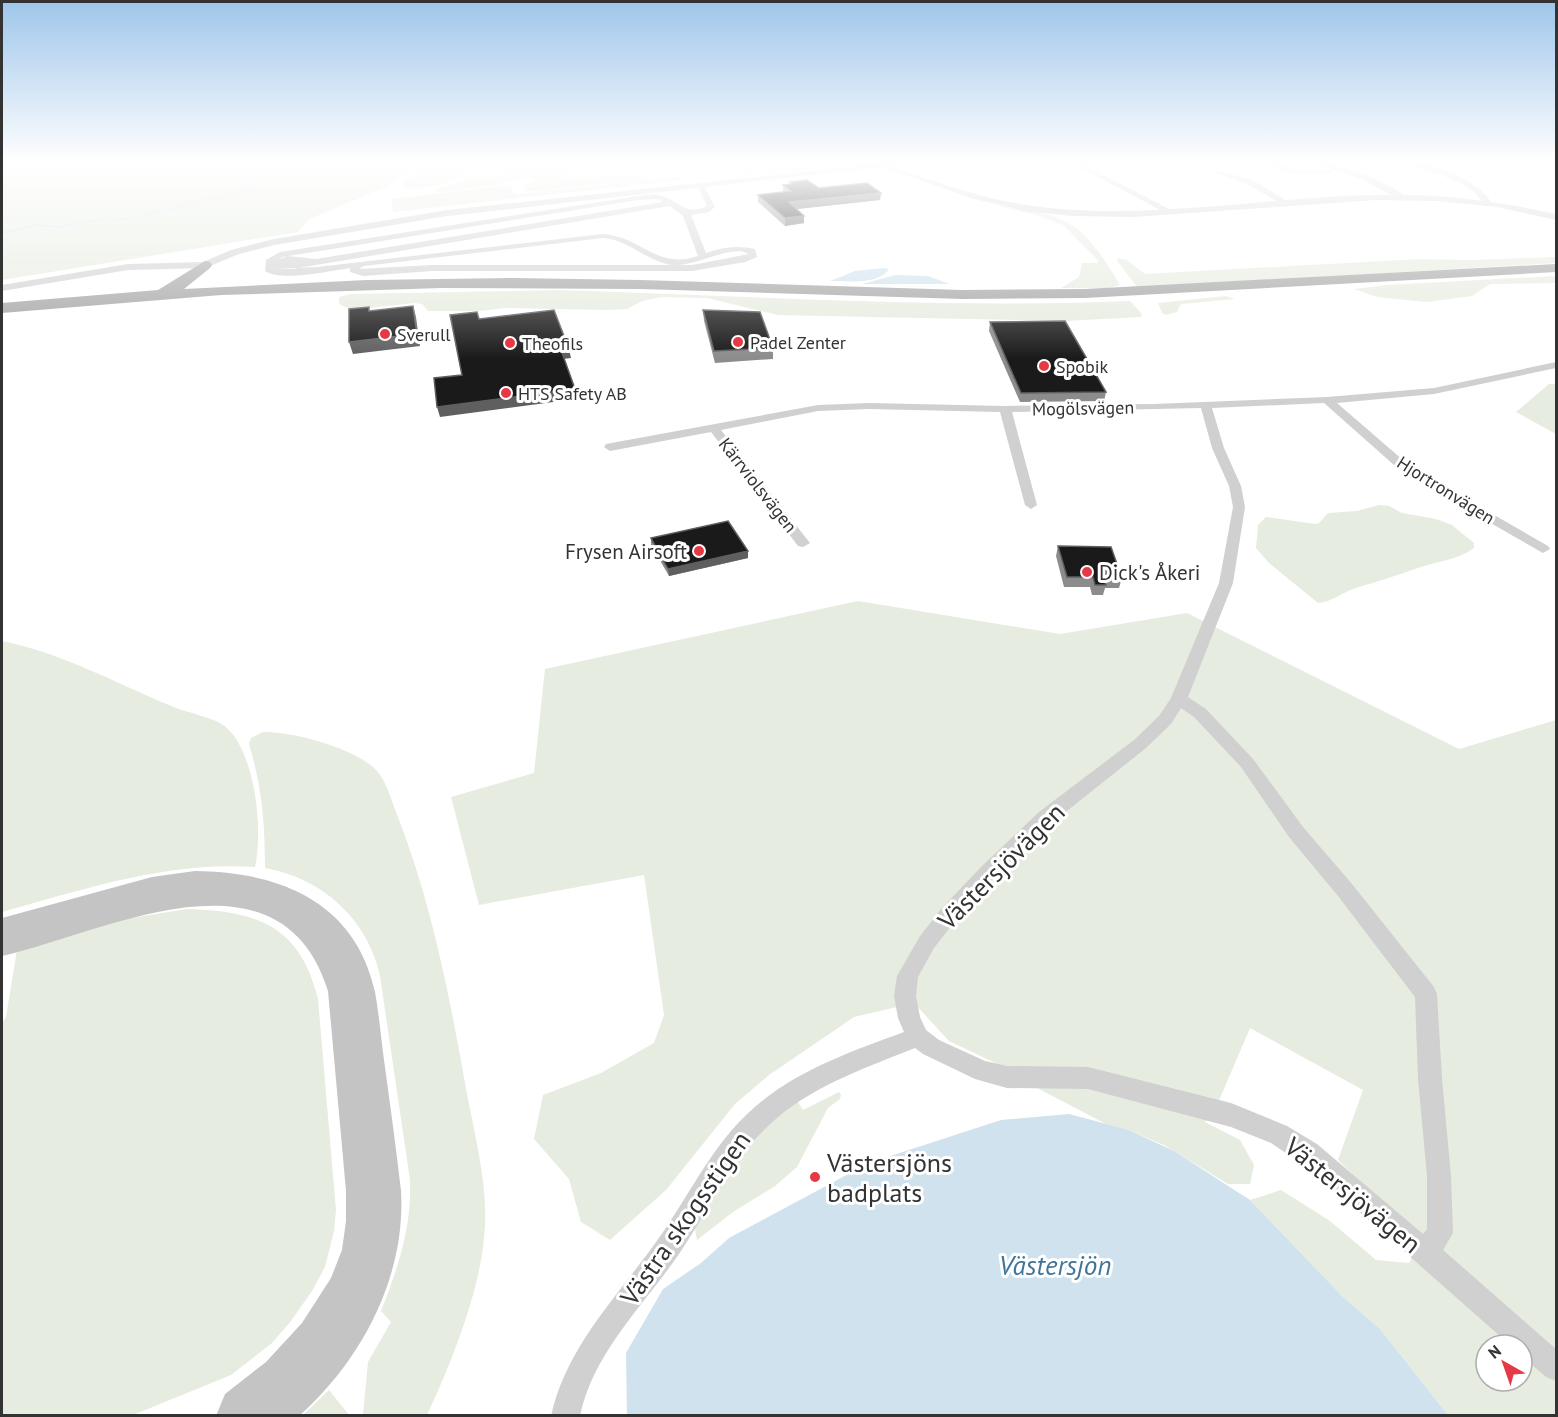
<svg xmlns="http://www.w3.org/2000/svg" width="1558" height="1417" viewBox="0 0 1558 1417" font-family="'PT Sans',sans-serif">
	<rect width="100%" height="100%" fill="#fff"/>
	<path fill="#e6ecdf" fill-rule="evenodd" d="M2,160H424L388,186L309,219L298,232L2,280Z
		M566,160H600L606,161L607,164L581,167L560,175L568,179L633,174L653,179L525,192L524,185L536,180L525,177L497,185L441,192L434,190L470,178L501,176L508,168Z
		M675,160L732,161L759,172L752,175L729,166Z
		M735,160H889L771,174Z
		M450,164L497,165L485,169H457L467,175C453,182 414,194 401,185L418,168Z
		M679,177L682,180L393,212L391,199L509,185L516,194Z
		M994,205C1015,209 1039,210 1058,218C1088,230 1104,259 1120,285L1108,288H1061L1079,277L1082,263H1098L1097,259L1063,225L1039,216Z
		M1556,257V263L1138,288L1117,261L1118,258L1127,260L1145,274L1419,259L1470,260Z
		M1556,276V283L1490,284L1472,296L1427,302L1377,297L1354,289L1387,285Z
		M559,290C750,296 940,309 1130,301L1142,314L1141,317L1064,321L778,315L707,298L661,297L642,301L627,309L607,310L505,308L479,311H428L422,304L414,303L352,310L339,304V297L351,294Z
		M1226,296L1235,299L1181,304L1177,312L1166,315L1162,313L1158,303Z
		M1549,384H1556V434L1516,412Z
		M1379,505L1389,506L1402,513L1436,519L1452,525L1474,543V548C1456,561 1437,561 1418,568C1397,575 1377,582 1356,588C1342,592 1333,602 1318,603L1269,563L1256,548L1258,525L1266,517L1315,524L1319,523L1328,513L1357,511Z
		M858,601L1060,634L1187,613L1459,749L1556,720V1415H1448L1380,1329L1343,1297L1250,1200L1281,1190L1330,1221L1376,1260L1409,1263L1419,1244L1366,1187L1338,1160L1363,1090L1250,1028L1217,1105L1205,1122L1240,1140L1254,1165L1250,1184H1228L1164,1145L1129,1130L1106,1124L1041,1090L1010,1070L949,1041L914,1003L854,1017L769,1075L735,1104L666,1190L610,1240L581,1222L569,1179L534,1139L543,1095L601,1073L654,1043L664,1015L644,875L479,905L451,797L534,773L545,669ZM1486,1345H1522V1381H1486Z
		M2,641C63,653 119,685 176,708C192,714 219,718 230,731C256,760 263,831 255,867C167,861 85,889 2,912Z
		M263,732C292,731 358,749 377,771C387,782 392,803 398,817C433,908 450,999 467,1094C475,1136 487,1182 485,1225C483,1284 452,1362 427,1415H363L368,1362L391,1322L381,1311C398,1268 412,1227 410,1180L380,976C368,919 322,878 265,868C265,823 262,787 249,744L251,738Z
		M187,909C256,911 300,925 318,999L336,1210L334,1231L325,1267L312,1291L291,1321L272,1343L231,1375L133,1415H2V1023L6,1017L17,950L131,918Z
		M839,1092L841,1095L840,1099L828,1108L797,1167L775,1186L733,1212L697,1240L695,1229L730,1157L796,1099L803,1110Z
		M329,1390L349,1415H303Z"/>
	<path fill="#cfe2ee" d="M884,268L889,269C879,285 848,281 830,281L855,271Z
		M895,275L928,276L949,284H862Z
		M1069,1114L1129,1130L1174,1151L1250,1200L1343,1297L1380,1329L1448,1415H627L626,1353L663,1289L701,1263L729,1238L869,1163L1001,1120Z"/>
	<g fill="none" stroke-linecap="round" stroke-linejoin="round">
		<path stroke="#cfe2ee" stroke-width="1.5" d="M2,233L37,225L60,227L112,217V221L143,216L250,189L265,176L298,160"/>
		<path fill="#c4c4c4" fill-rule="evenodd" d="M195,871C279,872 355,901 375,992C379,1014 381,1038 384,1060C390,1104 396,1147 401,1191C406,1276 362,1360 299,1416H216L225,1394L266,1362L302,1323L331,1278L342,1250L346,1221V1191L328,991C280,838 104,933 2,956V918L152,877Z"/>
		<path fill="#d0d0d0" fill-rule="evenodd" d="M1088,160H1098L1086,166L1173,211L1166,213L1081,168V163Z
			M1275,160H1284L1278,164L1301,171L1330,169L1303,160C1333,160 1384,179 1408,198L1401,200L1359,178L1334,170L1331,173C1310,175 1290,176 1271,165V163Z
			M1402,160C1427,160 1481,180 1492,204L1485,206C1469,175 1428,176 1402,160Z
			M1216,170L1253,180L1290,203L1283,205L1247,184L1214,173Z
			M697,184H703L715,207L709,212L691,215L706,253C723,247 737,245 755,249L757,257L745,262L692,271H432L363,276L350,272V268C330,271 281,282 265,271L266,260L280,252L638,196C646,195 655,193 662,196C682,202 684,216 707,206ZM658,199L663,202L316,259L288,256L280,259L282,257L638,200ZM670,206L683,216L698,256C656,270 643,237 603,234L317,267L274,269H292ZM603,238C629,240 646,261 672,265H432L359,269L364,266ZM741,251L749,254L692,265H677C699,264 719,251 741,251Z
			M1556,362V368L1434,394L1337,403L1411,467L1548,546L1550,549L1543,553L1403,473L1324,403L1212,408L1224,448L1241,486L1245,507L1233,583L1188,697L1206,709L1253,759L1303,827L1352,884L1434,987L1437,994L1442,1079L1451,1176L1453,1233L1443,1250L1556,1349V1381L1546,1377L1522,1356V1345H1510L1347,1201L1299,1162L1271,1143L1231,1127L1088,1089L1007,1088L975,1079L923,1054L915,1048C868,1067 817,1084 777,1118C733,1155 711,1207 679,1254C644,1305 593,1353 580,1416H551C567,1344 621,1293 661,1235C694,1188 716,1137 762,1101C803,1068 855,1050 904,1032L898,1018L894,996L897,976L920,936L941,909L982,866L1039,812L1134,740L1159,716L1171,698L1219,583L1233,507L1229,486L1212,448L1201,408L1012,412L1037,505L1031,509L1025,505L1000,412L869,409L818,411L721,430L810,543L803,547L798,546L711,432L610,451L604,447L606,444L818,405L869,403L1005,406L1154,404L1327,397L1434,388ZM1181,708L1194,717L1241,767L1289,837L1338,896L1415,997L1418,1079L1427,1176V1229L1423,1234L1317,1144L1287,1126L1231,1103L1088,1067L1007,1066L985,1061L939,1040L926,1030L920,1017L916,996L918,977L934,948L955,921L996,876L1053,822L1146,748L1171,724Z"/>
		<path fill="#d0d0d0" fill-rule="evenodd" d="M895,160H917L892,166C943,185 995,203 1050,208C1159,219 1268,197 1376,195C1438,193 1497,201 1556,214V220L1497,207L1437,201L1376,200L1133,217L1073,216L1025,211L974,199L882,167L447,216L274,245L239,254L205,268L128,270L2,291V285L128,264L203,262L231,250L274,239L447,210L840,168Z"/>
		<path fill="#a2a2a2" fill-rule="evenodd" d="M205,261L210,262L212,265L210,268L184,289L367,280L514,278L641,280L963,290L1085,289L1556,264V272L1085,298L963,299L641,289L441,288L221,295L2,313V303L158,290Z"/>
	</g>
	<path fill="#8c8c8c" d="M790,182L819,188L881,193L880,200L796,209L804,216V223L785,226L758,202V195L783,192V185L790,184Z
		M703,310L773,348V359L715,363L704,321Z
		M990,322L1106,392L1104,401L1020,402L989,331Z
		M651,538L748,551V558L669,576L651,545Z
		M1058,546L1122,578L1119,588H1105L1103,595H1092L1090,587H1064L1056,556Z"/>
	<path fill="#5f5f5f" d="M881,193L880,200L788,210L789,202Z
		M804,216V223L785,226V218Z
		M413,306L416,317L420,346L353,354L349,342Z
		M569,349L571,358L563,359L561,350Z
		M575,389L576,399L440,417L437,407Z
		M748,551V558L669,576L668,569Z"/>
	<path fill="#1a1a1a" stroke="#5f5f5f" stroke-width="1.5" d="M807,180L819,188L867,183L881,193L789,202L804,216L785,218L758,195L791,191L783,185L792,184L790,182Z
		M413,306L417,334L349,342V309L369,307V311Z
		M554,310L569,349L561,350L575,389L437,407L434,378L462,375L450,315L477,312L479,319Z
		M703,310L760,312L773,348L714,351Z
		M1065,321L1106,392L1021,393L990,322Z
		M728,521L748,551L668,569L651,538Z
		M1058,546L1111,547L1122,578H1103L1106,585H1095L1093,577H1067Z"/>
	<linearGradient id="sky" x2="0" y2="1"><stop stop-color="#9ec6ea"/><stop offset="0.45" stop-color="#fff"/><stop offset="1" stop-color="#fff" stop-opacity="0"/></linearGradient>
	<rect width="1558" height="359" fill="url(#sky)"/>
	<g fill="#e63946" stroke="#fff" stroke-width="2">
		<circle cx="385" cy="334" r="6"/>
		<circle cx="738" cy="342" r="6"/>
		<circle cx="510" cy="343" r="6"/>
		<circle cx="1044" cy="366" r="6"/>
		<circle cx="506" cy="393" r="6"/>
		<circle cx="699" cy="551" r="6"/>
		<circle cx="1087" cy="572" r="6"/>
		<circle cx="815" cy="1177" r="6"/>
	</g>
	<g text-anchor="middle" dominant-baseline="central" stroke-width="6" stroke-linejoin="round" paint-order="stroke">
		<g font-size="18" fill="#333" stroke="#fff" text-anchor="start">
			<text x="397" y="334">Sverull</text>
			<text x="750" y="342">Padel Zenter</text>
			<text x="522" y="343">Theofils</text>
			<text x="1056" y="366">Spobik</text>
			<text x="518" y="393">HTS Safety AB</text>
		</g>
		<g font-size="18" fill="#333" stroke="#fff">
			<text transform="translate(1083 408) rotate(-1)">Mogölsvägen</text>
			<text transform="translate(758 485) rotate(52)">Kärrviolsvägen</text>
			<text transform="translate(1446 490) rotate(32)">Hjortronvägen</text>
		</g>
		<g font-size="21" fill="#333" stroke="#fff" text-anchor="end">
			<text x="687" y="551">Frysen Airsoft</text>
			<text x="1099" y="572" text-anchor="start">Dick's Åkeri</text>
		</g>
		<g font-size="26" fill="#333" stroke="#fff">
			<text transform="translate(1001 866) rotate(-45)">Västersjövägen</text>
			<text transform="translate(1353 1195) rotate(39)">Västersjövägen</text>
			<text transform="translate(685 1218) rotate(-55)">Västra skogsstigen</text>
		</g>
		<g font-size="26" fill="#333" stroke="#fff" text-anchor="start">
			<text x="827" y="1162">Västersjöns<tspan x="827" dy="30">badplats</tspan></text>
		</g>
		<g font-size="27" font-style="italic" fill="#3f7597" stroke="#fff">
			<text x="1055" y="1265">Västersjön</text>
		</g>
	</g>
	<rect width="1558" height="1417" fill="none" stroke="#333333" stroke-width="6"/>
	<g transform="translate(1504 1363) rotate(320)"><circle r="28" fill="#ffffff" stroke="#adadad" stroke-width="1.5"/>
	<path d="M0-4.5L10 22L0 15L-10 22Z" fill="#e63946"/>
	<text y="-9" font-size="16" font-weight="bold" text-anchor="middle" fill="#333333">N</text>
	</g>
</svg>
